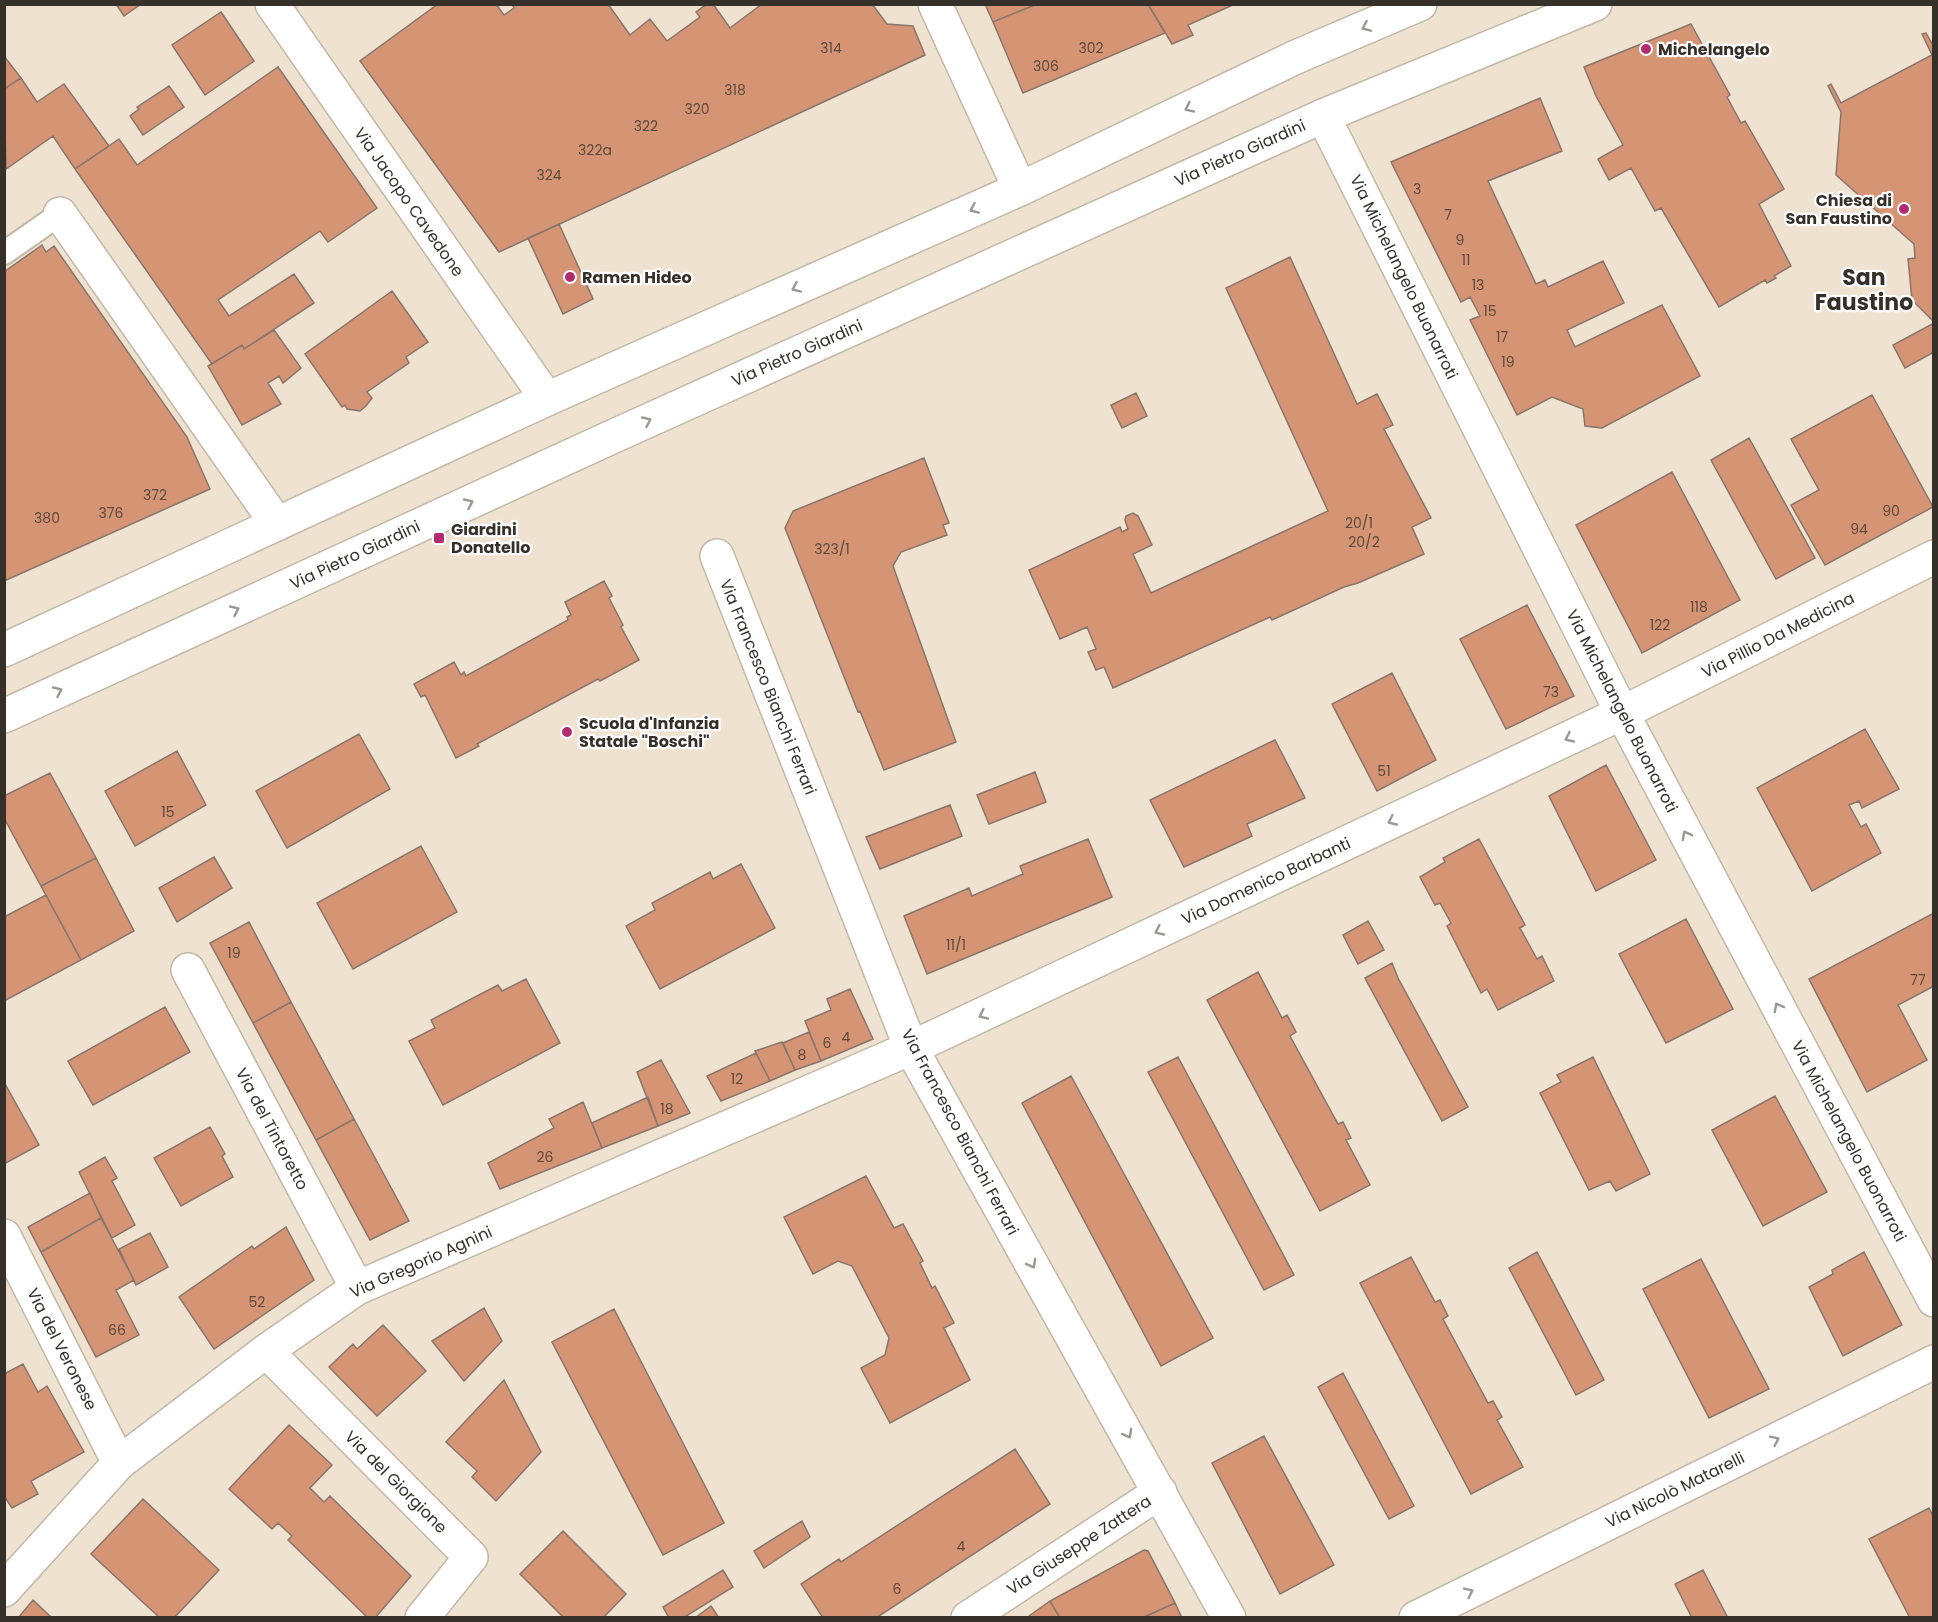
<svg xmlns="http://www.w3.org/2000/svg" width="1938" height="1622" viewBox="0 0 1938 1622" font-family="Poppins,sans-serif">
	<rect width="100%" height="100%" fill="#efe2d0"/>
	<path fill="#d59575" stroke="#89756c" stroke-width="1.5" d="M116,4H141L124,16Z
		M438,4H496L504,15L514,8L512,4H608L630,35L650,19L667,41L700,17L696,12L707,4H713L730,28L762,4H872L887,24L913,26L925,55L499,252L360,61Z
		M985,4H1037L993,22Z
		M1037,4H1148L1165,33L1023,93L993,22Z
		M1148,4H1235L1188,25L1193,35L1172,44Z
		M221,12L254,61L205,95L172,45Z
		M1691,24L1730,95L1727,97L1741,123L1745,121L1784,189L1759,204L1791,266L1774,276L1776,278L1767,283L1765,280L1719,307L1661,208L1655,211L1631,168L1609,180L1598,159L1623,145L1596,96L1584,67Z
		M1926,33L1934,47V322L1912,300L1908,259L1915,258L1914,244L1836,175L1841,112L1828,86L1831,84L1841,103L1932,55L1922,34Z
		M4,56L21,78L4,89Z
		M278,67L377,208L328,242L320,231L218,300L229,316L294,274L314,303L244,349L242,345L212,364L75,169L119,139L137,165Z
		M21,78L37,102L64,84L109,146L75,169L53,136L6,169L4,89Z
		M169,86L184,107L143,135L130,116L139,109L137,107Z
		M1540,98L1562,151L1488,181L1536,284L1545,280L1548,287L1603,261L1624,303L1567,330L1575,347L1662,305L1700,376L1602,428L1585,426L1583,409L1552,397L1517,415L1470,320L1480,316L1470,297L1461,302L1391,162Z
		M559,224L593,299L563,314L528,238Z
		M42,245L46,252L54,246L187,437L210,489L4,581V272Z
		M1290,257L1357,404L1377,394L1393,425L1384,429L1431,518L1412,527L1424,554L1358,583L1344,587L1272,620L1270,617L1113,688L1104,667L1096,670L1088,652L1096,649L1087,627L1060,639L1029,570L1120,527L1122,532L1128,529L1125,520L1126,516L1133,513L1138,516L1152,545L1133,554L1151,593L1328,511L1226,288Z
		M392,291L428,342L406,357L409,363L367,392L372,398L366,406L360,411L347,409L345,405L342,407L305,354Z
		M1934,323V352L1905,368L1893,345Z
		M274,330L301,368L283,383L279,376L268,383L281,404L242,425L208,366L242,345L244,349Z
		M1136,393L1147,416L1122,428L1111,405Z
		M1872,395L1933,507L1825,565L1791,505L1819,490L1791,439Z
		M1749,438L1815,558L1776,579L1711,460Z
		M924,458L949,523L943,525L947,535L901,552L893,566L956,742L884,770L860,711L858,712L785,528L793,511Z
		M1672,472L1740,600L1642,653L1576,525Z
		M604,581L612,596L609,598L623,625L621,627L639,660L600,681L598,679L477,744L479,746L456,758L425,695L421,697L414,684L454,662L461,675L464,672L466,676L568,620L567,617L571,615L565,602Z
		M1527,605L1574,696L1506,729L1460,639Z
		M1392,673L1436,760L1377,791L1332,704Z
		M1865,729L1899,789L1862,808L1859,801L1849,805L1861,827L1866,824L1881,853L1812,891L1757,788Z
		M359,734L390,789L287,848L256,791Z
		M1275,740L1305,798L1247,824L1252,836L1184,867L1150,800Z
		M177,751L206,805L135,846L105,791Z
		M1606,765L1656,860L1596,891L1549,796Z
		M1035,772L1046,802L989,824L977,795Z
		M50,773L96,858L41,886L4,818V796Z
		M950,805L962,836L880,869L866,837Z
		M1088,839L1112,897L927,974L904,916L969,888L972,896L1023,874L1020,866Z
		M1479,839L1525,925L1520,928L1537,959L1542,956L1554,981L1498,1010L1487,989L1481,993L1447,926L1451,923L1440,903L1435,905L1420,877L1445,862L1443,858Z
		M421,846L457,912L353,969L317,903Z
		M214,857L232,888L177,922L159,888Z
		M96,858L134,931L81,960L41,886Z
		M741,864L775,928L660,989L626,926L655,910L652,903L710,872L713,879Z
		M46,895L81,960L4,1001V917Z
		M1934,913V986L1898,1005L1927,1060L1867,1092L1809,979Z
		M1686,919L1733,1009L1666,1043L1619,954Z
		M1368,921L1384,950L1358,964L1343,935Z
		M249,922L291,1002L253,1023L210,943Z
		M1392,963L1398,978L1468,1107L1442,1121L1365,978Z
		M1258,972L1282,1018L1287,1015L1296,1032L1290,1036L1338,1124L1343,1122L1351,1138L1346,1140L1370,1185L1320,1211L1207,1000Z
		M526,979L560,1043L443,1105L409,1041L435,1028L431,1020L498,985L502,991Z
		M850,989L873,1039L821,1061L805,1021L831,1010L827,999Z
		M291,1002L354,1119L316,1140L253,1023Z
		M165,1007L190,1052L93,1105L68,1061Z
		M809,1032L821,1061L795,1070L783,1043Z
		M782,1042L795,1070L770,1081L755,1051Z
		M756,1053L770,1081L721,1101L707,1076Z
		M1178,1057L1294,1275L1264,1290L1148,1072Z
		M1593,1057L1650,1174L1616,1191L1610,1181L1589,1190L1540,1093L1561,1082L1557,1075Z
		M661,1060L690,1113L658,1126L637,1072Z
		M1071,1076L1213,1338L1161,1366L1022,1103Z
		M4,1082L39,1145L4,1164Z
		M1775,1096L1827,1192L1763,1226L1712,1130Z
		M648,1097L658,1126L602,1148L592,1123Z
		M583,1102L602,1148L500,1189L488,1163L554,1128L549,1119Z
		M354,1119L409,1221L370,1240L316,1140Z
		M210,1127L225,1154L222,1156L233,1177L181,1206L154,1158Z
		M105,1157L117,1178L112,1181L135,1225L112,1238L79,1172Z
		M866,1176L894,1228L903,1224L923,1261L920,1263L932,1288L935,1286L954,1323L944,1328L970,1380L890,1423L861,1368L885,1355L889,1338L852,1266L838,1261L813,1274L784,1217Z
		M90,1193L101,1218L41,1252L28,1227Z
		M101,1218L134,1280L116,1290L139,1335L96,1357L41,1252Z
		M286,1227L314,1280L214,1349L179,1297L252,1246L254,1249Z
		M150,1233L168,1267L136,1285L119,1249Z
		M1537,1252L1604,1380L1576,1395L1509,1268Z
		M1864,1252L1902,1325L1843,1356L1809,1287L1833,1274L1832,1270Z
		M1411,1257L1435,1302L1440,1300L1448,1316L1443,1319L1488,1403L1493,1401L1502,1417L1497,1420L1523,1467L1471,1494L1360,1283Z
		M1701,1259L1769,1389L1709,1418L1643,1289Z
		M484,1308L502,1341L464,1381L432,1341Z
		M614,1309L724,1523L663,1555L552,1342Z
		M383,1325L426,1371L377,1416L329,1367L353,1344L357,1349Z
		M23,1364L38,1392L47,1386L84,1452L31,1481L38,1494L12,1508L4,1496V1374Z
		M1343,1373L1414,1506L1389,1519L1318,1387Z
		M504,1380L541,1452L496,1501L472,1477L477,1471L446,1442Z
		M289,1425L332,1465L310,1488L324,1502L330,1496L411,1576L375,1618H368L288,1540L292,1536L278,1523L272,1529L229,1489Z
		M1264,1436L1334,1565L1280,1594L1212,1463Z
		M1015,1449L1050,1504L876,1618H823L801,1584L839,1559L841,1562Z
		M143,1499L219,1570L174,1618H160L91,1554Z
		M1929,1508L1934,1518V1618H1910L1869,1539Z
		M802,1521L810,1537L764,1568L754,1551Z
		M563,1531L626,1594L603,1618H564L520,1574Z
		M1144,1550L1148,1551L1175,1603L1142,1618H1060L1050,1601Z
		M723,1570L733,1587L683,1618H669L663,1607Z
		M1703,1570L1728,1618H1692L1675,1584Z
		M33,1600L52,1618H18Z
		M1050,1601L1060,1618H1027L1029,1616Z
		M1175,1603L1182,1618H1142Z
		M711,1606L719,1618H695Z"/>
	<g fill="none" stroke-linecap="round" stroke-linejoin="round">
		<defs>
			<path id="service" d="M4,253L60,214"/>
			<path id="minor" d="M272,4L547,399
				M935,4L1020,189
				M1323,116L1622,713L1934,1300
				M60,214L277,524
				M717,556L911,1048L1229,1618
				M188,970L357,1288
				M4,1236L119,1463
				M266,1351L471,1557L422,1618
				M4,1590L119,1463L266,1351L357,1288L911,1048L1622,713L1934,557
				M968,1618L1160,1492
				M1416,1618L1934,1362"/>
			<path id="tertiary" d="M4,650L547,399L1020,189L1296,57L1420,4
				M4,716L614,436L1323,116L1595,4"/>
		</defs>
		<use href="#service" stroke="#c3b7a5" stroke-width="26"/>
		<use href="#minor" stroke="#c3b7a5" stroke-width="36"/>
		<use href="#tertiary" stroke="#c3b7a5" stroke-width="36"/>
		<use href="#service" stroke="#fff" stroke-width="22"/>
		<use href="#minor" stroke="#fff" stroke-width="33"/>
		<use href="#tertiary" stroke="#fff" stroke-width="33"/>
	</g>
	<defs><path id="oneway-chevron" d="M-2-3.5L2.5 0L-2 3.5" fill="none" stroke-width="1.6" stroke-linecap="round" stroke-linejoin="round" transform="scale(1.5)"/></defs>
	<g stroke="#9a9894">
		<use href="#oneway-chevron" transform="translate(1366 27) rotate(157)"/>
		<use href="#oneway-chevron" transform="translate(1189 108) rotate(155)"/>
		<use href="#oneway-chevron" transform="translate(974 209) rotate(156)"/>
		<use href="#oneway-chevron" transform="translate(796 288) rotate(156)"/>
		<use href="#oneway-chevron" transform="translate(647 421) rotate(-24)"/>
		<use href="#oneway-chevron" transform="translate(469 503) rotate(-25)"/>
		<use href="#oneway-chevron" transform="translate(235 610) rotate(-25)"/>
		<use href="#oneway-chevron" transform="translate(58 691) rotate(-25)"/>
		<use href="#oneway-chevron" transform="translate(1569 738) rotate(155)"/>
		<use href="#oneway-chevron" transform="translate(1392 821) rotate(155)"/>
		<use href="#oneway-chevron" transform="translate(1686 835) rotate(-118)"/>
		<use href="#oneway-chevron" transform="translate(1159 931) rotate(155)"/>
		<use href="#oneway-chevron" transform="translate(1778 1007) rotate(-118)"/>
		<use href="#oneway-chevron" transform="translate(983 1015) rotate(155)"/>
		<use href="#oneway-chevron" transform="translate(1032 1264) rotate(61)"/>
		<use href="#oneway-chevron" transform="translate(1128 1434) rotate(61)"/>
		<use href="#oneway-chevron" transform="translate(1775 1440) rotate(-26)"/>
		<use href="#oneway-chevron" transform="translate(1469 1592) rotate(-26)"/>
	</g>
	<g fill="#b42c6d" stroke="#fff" stroke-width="2">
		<circle cx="1646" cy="49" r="6"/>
		<circle cx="1904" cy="209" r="6"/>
		<circle cx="570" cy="277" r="6"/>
		<rect x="433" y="532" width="12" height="12" rx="3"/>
		<circle cx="567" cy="732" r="6"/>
	</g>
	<g text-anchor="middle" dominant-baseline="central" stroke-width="4.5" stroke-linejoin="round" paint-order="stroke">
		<g font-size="14" fill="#5d493c">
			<text x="831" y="48">314</text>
			<text x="1091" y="48">302</text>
			<text x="1046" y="66">306</text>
			<text x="735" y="90">318</text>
			<text x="697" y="109">320</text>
			<text x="646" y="126">322</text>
			<text x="595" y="150">322a</text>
			<text x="549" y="175">324</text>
			<text x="1417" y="189">3</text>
			<text x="1448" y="215">7</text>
			<text x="1460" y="240">9</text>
			<text x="1466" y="260">11</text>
			<text x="1478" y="285">13</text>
			<text x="1490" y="311">15</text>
			<text x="1502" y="337">17</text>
			<text x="1508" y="362">19</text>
			<text x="155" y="495">372</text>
			<text x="1891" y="511">90</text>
			<text x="111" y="513">376</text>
			<text x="47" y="518">380</text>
			<text x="1359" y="523">20/1</text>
			<text x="1859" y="529">94</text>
			<text x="1364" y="542">20/2</text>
			<text x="832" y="549">323/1</text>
			<text x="1699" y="607">118</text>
			<text x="1660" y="625">122</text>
			<text x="1551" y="692">73</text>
			<text x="1384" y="771">51</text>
			<text x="168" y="812">15</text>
			<text x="956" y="945">11/1</text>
			<text x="234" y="953">19</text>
			<text x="1918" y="980">77</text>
			<text x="846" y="1037">4</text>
			<text x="827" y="1043">6</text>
			<text x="802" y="1055">8</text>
			<text x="737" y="1079">12</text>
			<text x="667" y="1109">18</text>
			<text x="545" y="1157">26</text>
			<text x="257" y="1302">52</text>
			<text x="117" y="1330">66</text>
			<text x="961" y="1546">4</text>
			<text x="897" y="1589">6</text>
		</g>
		<g font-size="16" font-weight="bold" fill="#353029" stroke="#fff" text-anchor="start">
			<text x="1658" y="49">Michelangelo</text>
			<text x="1892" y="200" text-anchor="end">Chiesa di<tspan x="1892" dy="18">San Faustino</tspan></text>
			<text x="582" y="277">Ramen Hideo</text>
			<text x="451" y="529">Giardini<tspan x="451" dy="18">Donatello</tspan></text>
			<text x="579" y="723">Scuola d'Infanzia<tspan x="579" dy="18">Statale "Boschi"</tspan></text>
		</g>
		<g font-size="16" fill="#353029" stroke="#fff">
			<text transform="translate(1240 153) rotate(-24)">Via Pietro Giardini</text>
			<text transform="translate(409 202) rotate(55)">Via Jacopo Cavedone</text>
			<text transform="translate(1404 277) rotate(64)">Via Michelangelo Buonarroti</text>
			<text transform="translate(797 353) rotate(-24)">Via Pietro Giardini</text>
			<text transform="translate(355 555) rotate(-25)">Via Pietro Giardini</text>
			<text transform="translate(1778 635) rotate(-27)">Via Pillio Da Medicina</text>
			<text transform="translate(768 687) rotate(68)">Via Francesco Bianchi Ferrari</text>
			<text transform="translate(1622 711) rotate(63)">Via Michelangelo Buonarroti</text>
			<text transform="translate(1266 881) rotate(-25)">Via Domenico Barbanti</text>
			<text transform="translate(272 1129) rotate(62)">Via del Tintoretto</text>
			<text transform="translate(960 1132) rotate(62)">Via Francesco Bianchi Ferrari</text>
			<text transform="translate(1849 1141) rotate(62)">Via Michelangelo Buonarroti</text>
			<text transform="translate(421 1262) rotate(-24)">Via Gregorio Agnini</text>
			<text transform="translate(62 1349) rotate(63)">Via del Veronese</text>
			<text transform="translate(396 1482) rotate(45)">Via del Giorgione</text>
			<text transform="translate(1675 1490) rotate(-26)">Via Nicolò Matarelli</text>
			<text transform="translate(1079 1545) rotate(-33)">Via Giuseppe Zattera</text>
		</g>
		<g font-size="22" font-weight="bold" fill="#353029" stroke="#fff">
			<text x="1864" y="277">San<tspan x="1864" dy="25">Faustino</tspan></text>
		</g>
	</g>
	<rect width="1938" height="1622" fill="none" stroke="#353029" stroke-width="12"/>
</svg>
